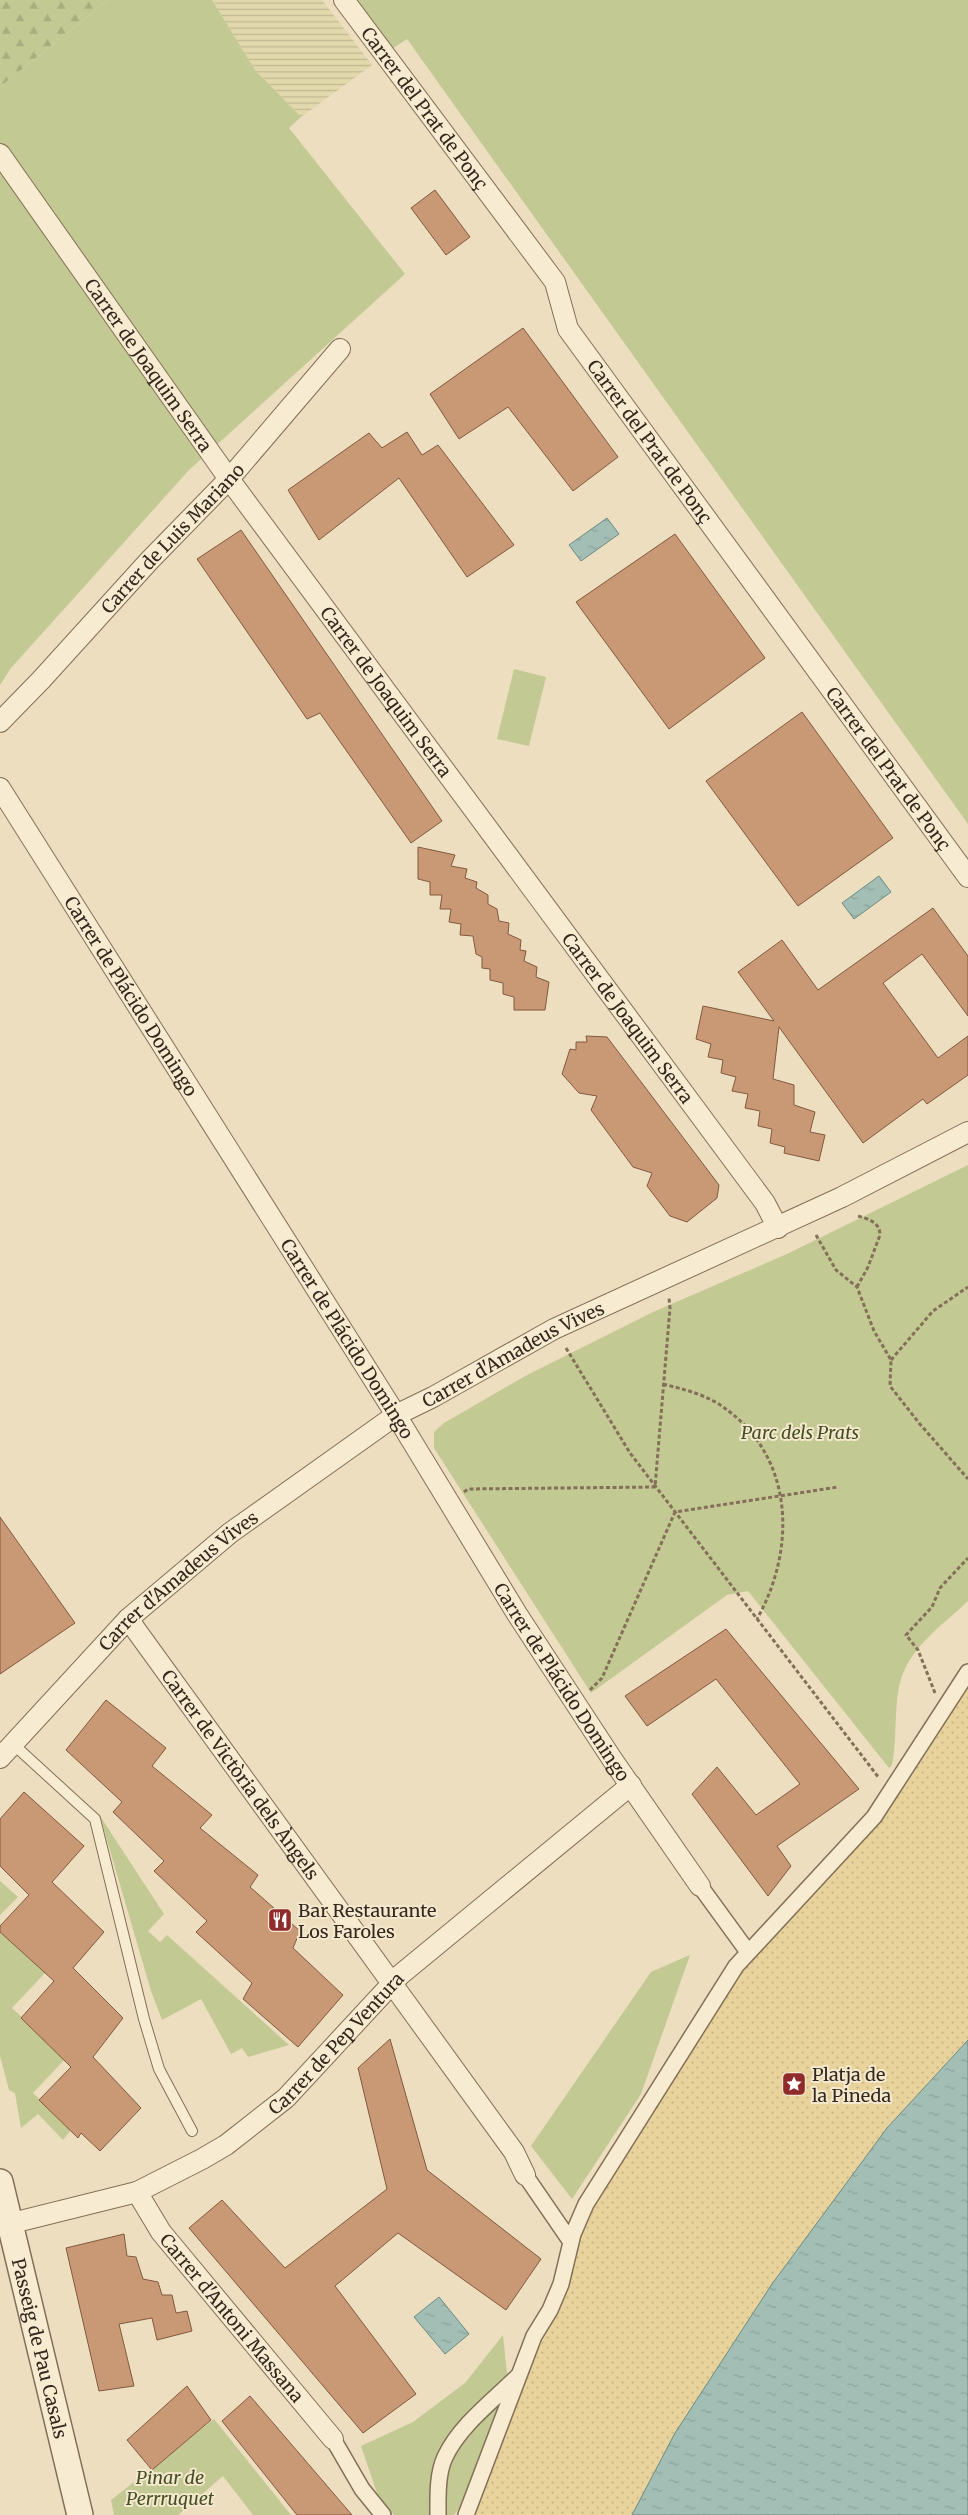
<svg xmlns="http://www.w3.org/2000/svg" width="968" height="2515" viewBox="0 0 968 2515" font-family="Merriweather,serif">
	<defs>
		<pattern id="farmland-rules" width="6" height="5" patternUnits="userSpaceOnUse" patternTransform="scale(1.25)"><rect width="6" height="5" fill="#e1d8ac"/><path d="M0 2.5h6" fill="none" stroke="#c2b993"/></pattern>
		<pattern id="forest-firs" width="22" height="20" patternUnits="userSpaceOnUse" patternTransform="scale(1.25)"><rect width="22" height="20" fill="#c3c993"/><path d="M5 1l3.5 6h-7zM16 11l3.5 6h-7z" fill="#a8ad7e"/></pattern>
		<pattern id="sand-dots" width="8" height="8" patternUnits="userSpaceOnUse" patternTransform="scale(1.25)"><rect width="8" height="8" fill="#e8d39c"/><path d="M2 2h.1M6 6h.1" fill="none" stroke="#c8b586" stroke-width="1.8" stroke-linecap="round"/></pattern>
		<pattern id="water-ripples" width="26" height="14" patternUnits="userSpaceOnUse" patternTransform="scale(1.25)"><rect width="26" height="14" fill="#a2beb5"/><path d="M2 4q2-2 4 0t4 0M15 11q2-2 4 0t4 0" fill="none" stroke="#8ca39b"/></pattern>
	</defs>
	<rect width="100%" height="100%" fill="#ecdebf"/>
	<path fill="url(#farmland-rules)" d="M212,0H322L372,65L301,117L255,70Z"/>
	<path fill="#c3c993" d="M108,0H212L255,70L301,117L289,128L405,274L189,470L11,668L0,685V87Z
		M355,0H968V824L407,39L392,49Z
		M514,669L546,677L529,746L497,739Z
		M968,1165V1601C941,1627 907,1648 899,1687C894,1713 897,1739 892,1765L889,1768L748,1591L727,1595L591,1693L434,1448V1432L444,1423L527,1375L653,1312L787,1254Z
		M100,1816L164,1914L148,1931L160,1942L167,1935L289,2045L248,2057L242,2048L231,2054L201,1999L162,2020L151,1991Z
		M0,1881L18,1897L0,1915Z
		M0,1931L45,1973L12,2008L66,2058L33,2093L71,2130L63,2140L38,2114L21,2128L15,2093L9,2090L0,2056Z
		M690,1955L641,2094L572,2199L531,2146L651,1972Z
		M503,2335L508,2384L467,2498L454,2515H394L378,2496L361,2446L413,2422L465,2383Z
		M214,2419L291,2515H253L223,2476L178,2515H114L111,2500Z"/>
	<path fill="url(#forest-firs)" d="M0,0H108L0,87Z"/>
	<path fill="url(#sand-dots)" d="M968,1672V2040L887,2128L772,2284L675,2433L632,2515H466L573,2234L736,1966L874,1817Z"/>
	<path fill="url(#water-ripples)" stroke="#6a8b82" d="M607,518L619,534L581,561L569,545Z
		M879,876L891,892L854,919L842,903Z
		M968,2040V2515H632L675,2433L772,2284L887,2128Z
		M439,2297L469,2334L445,2354L414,2317Z"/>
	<path fill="#c99875" stroke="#82593f" d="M435,190L470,237L446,255L411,208Z
		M523,328L618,457L573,491L508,407L459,439L430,394Z
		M407,432L422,455L438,445L514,545L467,577L399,478L319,540L288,490L369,433L382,448Z
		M241,530L442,821L411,843L320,713L307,719L197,559Z
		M675,534L765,658L669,729L576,602Z
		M802,712L893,838L798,906L706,781Z
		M418,847L455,855L451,866L467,869L465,878L477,882L476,888L488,895V904L497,909L499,921L509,923L508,934L521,940L520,950L526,951L524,961L537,967L536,977L549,982L545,1010H514V997L503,994V983L490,980V969L482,968V957L476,954L473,936L460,935L461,924L449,922L451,909H440L442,895H430V882L418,879Z
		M933,908L968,956V1016L922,954L883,983L938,1058L968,1036V1075L927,1104L923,1099L863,1143L779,1027L773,1079L794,1085V1105L815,1112L810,1132L825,1135L819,1161L784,1153L785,1147L770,1143L772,1129L758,1126L760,1111L745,1108L748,1094L732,1091L736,1077L721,1073L723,1060L708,1057L711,1044L696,1039L703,1006L774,1021L738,972L782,940L818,990Z
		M586,1036L607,1037L719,1185L717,1198L687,1222L670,1216L647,1186L652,1173L633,1167L591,1110L597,1096L579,1093L562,1074L570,1049L576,1050V1042H587Z
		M0,1517L75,1623L0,1674Z
		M726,1629L859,1789L777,1846L791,1866L768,1896L692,1794L717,1767L756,1815L800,1784L716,1679L647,1726L625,1696Z
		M106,1700L166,1748L152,1766L212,1815L200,1828L258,1875L250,1887L300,1931L293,1948L343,1995L298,2047L243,1999L252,1983L196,1932L207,1921L154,1871L164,1861L113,1812L122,1802L66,1750Z
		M24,1792L84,1846L52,1882L104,1932L73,1968L123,2018L93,2057L141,2108L100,2151L81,2133L78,2138L39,2100L71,2067L21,2018L54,1981L0,1932V1926L29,1895L0,1866V1819Z
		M390,2039L427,2170L541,2259L506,2310L398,2233L335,2286L416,2394L363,2433L189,2228L222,2200L285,2268L387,2189L358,2068Z
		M124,2234L127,2256L136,2257L143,2279L158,2282L162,2295H172L176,2313L187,2311L192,2331L157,2340L152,2318L119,2324L134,2386L99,2391L66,2248Z
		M187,2386L211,2420L152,2470L127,2440Z
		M250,2396L352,2515H297L222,2421Z"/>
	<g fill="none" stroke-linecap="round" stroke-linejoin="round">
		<defs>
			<path id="service" d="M13,1744L95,1819L144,2019L159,2069L192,2131"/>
			<path id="pedestrian" d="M700,1886L748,1952
				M525,2175L571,2242
				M333,2439L362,2489L383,2515
				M438,2515C438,2497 437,2474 445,2457C460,2425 494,2400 518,2376
				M466,2515L534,2336L550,2310L561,2284L573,2234L586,2204L736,1966L874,1817L968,1672"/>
			<g id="minor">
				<path id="s1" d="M344,0L555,282L568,329L968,877"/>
				<path id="s2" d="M0,154L229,479L765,1203L778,1228"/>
				<path id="s3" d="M0,722L41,680L149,561L229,479L340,349"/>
				<path id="s4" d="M0,788L396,1415L517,1614L612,1759L700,1886"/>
				<path id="s5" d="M128,1619L514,2152L525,2175"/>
				<path id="s6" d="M0,1758L128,1619L230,1533L396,1415L433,1397L554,1329L842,1197L968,1132"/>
				<path id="s7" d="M137,2192L161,2232L333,2439"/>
				<path id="s8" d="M0,2226L137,2192L202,2159L226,2145L286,2098L400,1975L631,1785"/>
			</g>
			<g id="tertiary">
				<path id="s9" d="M0,2182L80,2515"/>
			</g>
		</defs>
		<use href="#service" stroke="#846f58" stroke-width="12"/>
		<use href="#pedestrian" stroke="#846f58" stroke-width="18"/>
		<use href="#minor" stroke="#846f58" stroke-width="22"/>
		<use href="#tertiary" stroke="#846f58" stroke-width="28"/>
		<path stroke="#846f58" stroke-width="3" stroke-dasharray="4 2.5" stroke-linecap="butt" d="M816,1235L836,1270L857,1287L874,1331L891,1360L890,1386L919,1423L968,1479
			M857,1287L868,1267L880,1235C880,1222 868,1219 858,1216
			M566,1348L630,1453L879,1778
			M891,1360L933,1311L968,1287
			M663,1384C682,1389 700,1393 717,1403C794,1451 798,1546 757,1619
			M464,1492L468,1489L655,1487L670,1308L669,1298
			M590,1690L602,1678L675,1512L838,1487
			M935,1693L918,1650L906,1635L932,1607L940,1588L968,1558"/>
		<use href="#service" stroke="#f7ecd1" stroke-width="10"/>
		<use href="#pedestrian" stroke="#f7ecd1" stroke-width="15"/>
		<use href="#minor" stroke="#f7ecd1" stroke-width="20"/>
		<use href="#tertiary" stroke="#f7ecd1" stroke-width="25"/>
	</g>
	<defs>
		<symbol id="restaurant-square" viewBox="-11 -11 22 22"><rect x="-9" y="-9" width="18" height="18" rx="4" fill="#912a2b" stroke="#f4e9ce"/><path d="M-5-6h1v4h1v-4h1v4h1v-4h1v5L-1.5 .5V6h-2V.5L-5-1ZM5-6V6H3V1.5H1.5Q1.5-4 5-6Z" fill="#fff"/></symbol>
		<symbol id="sight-square" viewBox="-11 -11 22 22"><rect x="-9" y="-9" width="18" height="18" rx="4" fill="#912a2b" stroke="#f4e9ce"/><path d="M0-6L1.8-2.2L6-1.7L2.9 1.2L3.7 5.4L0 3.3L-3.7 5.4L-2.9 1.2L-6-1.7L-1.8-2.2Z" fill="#fff"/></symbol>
	</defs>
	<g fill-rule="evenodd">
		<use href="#restaurant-square" x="266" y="1906" width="28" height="28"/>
		<use href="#sight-square" x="780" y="2070" width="28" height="28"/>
	</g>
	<g text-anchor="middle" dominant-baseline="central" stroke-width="4" stroke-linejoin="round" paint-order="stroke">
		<g font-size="18" fill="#34271c" stroke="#f4e9ce">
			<text stroke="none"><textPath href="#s1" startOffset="135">Carrer del Prat de Ponç</textPath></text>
			<text stroke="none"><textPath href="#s2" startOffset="258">Carrer de Joaquim Serra</textPath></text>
			<text stroke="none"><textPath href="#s1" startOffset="540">Carrer del Prat de Ponç</textPath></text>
			<text stroke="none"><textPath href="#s3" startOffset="252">Carrer de Luis Mariano</textPath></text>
			<text stroke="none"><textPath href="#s2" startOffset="662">Carrer de Joaquim Serra</textPath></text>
			<text stroke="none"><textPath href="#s1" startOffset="945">Carrer del Prat de Ponç</textPath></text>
			<text stroke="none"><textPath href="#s4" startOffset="246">Carrer de Plácido Domingo</textPath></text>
			<text stroke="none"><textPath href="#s2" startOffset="1068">Carrer de Joaquim Serra</textPath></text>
			<text stroke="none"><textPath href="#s4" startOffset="651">Carrer de Plácido Domingo</textPath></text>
			<text stroke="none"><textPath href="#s6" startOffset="658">Carrer d'Amadeus Vives</textPath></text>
			<text stroke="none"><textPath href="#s6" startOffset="252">Carrer d'Amadeus Vives</textPath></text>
			<text stroke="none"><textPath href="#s4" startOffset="1056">Carrer de Plácido Domingo</textPath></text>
			<text stroke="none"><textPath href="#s5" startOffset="192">Carrer de Victòria dels Àngels</textPath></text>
			<text stroke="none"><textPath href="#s8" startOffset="392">Carrer de Pep Ventura</textPath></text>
			<text stroke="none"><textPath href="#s7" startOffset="158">Carrer d'Antoni Massana</textPath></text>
			<text stroke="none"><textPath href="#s9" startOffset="171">Passeig de Pau Casals</textPath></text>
		</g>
		<g font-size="18" font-style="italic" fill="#454f23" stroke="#f4e9ce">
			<text x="800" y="1432">Parc dels Prats</text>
			<text x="170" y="2477">Pinar de<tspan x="170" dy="21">Perrruquet</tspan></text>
		</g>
		<g font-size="18" fill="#34271c" stroke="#f4e9ce" text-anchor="start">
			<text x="298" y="1910">Bar Restaurante<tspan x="298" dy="21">Los Faroles</tspan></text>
			<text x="812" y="2074">Platja de<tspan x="812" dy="21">la Pineda</tspan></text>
		</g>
	</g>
</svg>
